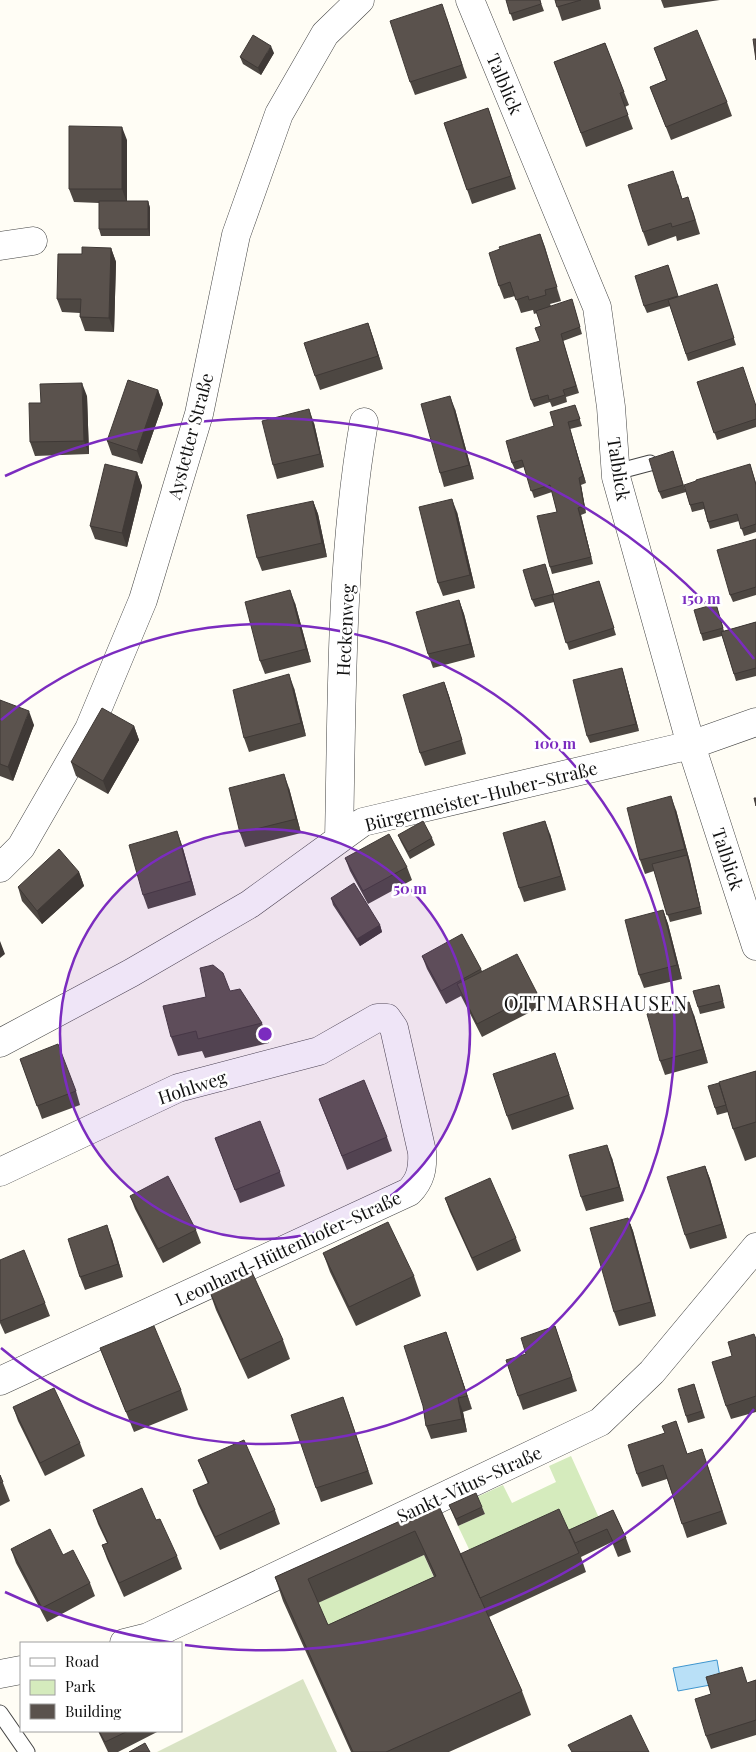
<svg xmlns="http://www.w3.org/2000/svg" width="756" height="1752" viewBox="0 0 756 1752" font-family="'Playfair Display',serif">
	<rect width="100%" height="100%" fill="#fffdf5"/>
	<path fill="#d5ebbd" d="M571,1456L604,1529L478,1568L458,1526L485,1514L477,1497L503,1485L512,1503L556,1482L549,1466Z
		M424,1555L444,1601L337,1649L317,1603Z"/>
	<path fill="#d9e3c4" d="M303,1679L337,1752H157Z"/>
	<path fill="#b9e0f7" stroke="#3f96cf" d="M717,1660L721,1683L678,1691L673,1668Z"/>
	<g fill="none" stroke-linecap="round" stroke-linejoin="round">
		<defs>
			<path id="service" d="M616,472L650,463
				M0,1713L27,1752"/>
			<path id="minor" d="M470,0L597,307L611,407L616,477L691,745L756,946
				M0,246L33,241
				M339,839C342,701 340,560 364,422
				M0,868L21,847L89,729L143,600L199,414L236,235L279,114L325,34L360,0
				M0,1043L131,973L250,904L363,822L691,745L756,722
				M0,1172L178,1088L319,1051L377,1018H387L394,1028L422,1152C423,1168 421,1180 409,1192L0,1381
				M124,1643L148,1637L600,1422L652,1372L756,1247
				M0,1674L21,1670"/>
		</defs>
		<use href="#service" stroke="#444" stroke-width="17"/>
		<use href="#minor" stroke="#444" stroke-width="29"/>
		<use href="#service" stroke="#fff" stroke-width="15"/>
		<use href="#minor" stroke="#fff" stroke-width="28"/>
	</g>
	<path fill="#4d4742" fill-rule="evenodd" d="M506,0H540L544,11L513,21Z
		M555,0H599L601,9L562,21Z
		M661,0H720L664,8Z
		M447,18L467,78L415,95L410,82Z
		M605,43L629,105L625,107L633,129L586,147L554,62Z
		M654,48L727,102L732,116L671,140L650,87L666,80Z
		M274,53L261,75L243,64L240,57Z
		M488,108L516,189L472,204L444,123Z
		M127,140V201H148L150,208V236H101L99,229V203L74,202L69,189Z
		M678,184L682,199L693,211L700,234L677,241L676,236L648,246L643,232Z
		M540,234L561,301L550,304L551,306H574L582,334L563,341L579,393L566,397L567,402L552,407L550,402L534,407L531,400L540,341L541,326L537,313L534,314L533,310L521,313L515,296L504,299L499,286L500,249Z
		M111,248L116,262L114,332L85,331L80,317V313L62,312L57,299L82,254Z
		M668,265L678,297L719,292L736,345L688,361L670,306L647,313L644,306Z
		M368,323L383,369L320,390L315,376Z
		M697,382L756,405V427L717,440Z
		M158,390L163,404L142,464L112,455L107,441Z
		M87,396L89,454L35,456L30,442L41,403Z
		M575,405L582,426L570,429L586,483L581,485L586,513L581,515L593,564L552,574L550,567L557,512L552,492L534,498L524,467L515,470L512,463L554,426Z
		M455,409L474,479L444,487L440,473Z
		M314,423L324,467L277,479L273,465Z
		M673,451L685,489L750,464L756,483V532L744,536L739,521L710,529L704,509L692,512L686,492L662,499L659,492Z
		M137,472L142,486L127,547L95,539L90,526Z
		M313,501L318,514L327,557L262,571L257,558Z
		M457,512L475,588L443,596L438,583Z
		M756,539V595L733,602L730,595Z
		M545,564L554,594L599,581L616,635L569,650L554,602L535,607L532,600Z
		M459,600L464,614L475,657L433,668L428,654Z
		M295,603L311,662L265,674L260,661Z
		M716,604L724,631L756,622V676L736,681L722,636L703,641L701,634Z
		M622,668L624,675L639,731L590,743L587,736Z
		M444,682L449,696L466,754L425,766L420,753Z
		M294,688L306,736L249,752L244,738Z
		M0,700L34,725L13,781L0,776Z
		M134,726L139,740L108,794L76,776L71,762Z
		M289,788L301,833L245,847L240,833Z
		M676,810L690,862L702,914L670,922L654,871L645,874L640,860Z
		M550,834L566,890L524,902L519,888Z
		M398,835L432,838L435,845L410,859L401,842Z
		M182,845L196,895L148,909L143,895Z
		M345,858L407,867L412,880L368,904L350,871Z
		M79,872L84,886L42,924L22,901L18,887Z
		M331,898L380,925L382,932L360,946L333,905Z
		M663,910L668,924L682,979L644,988L639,975Z
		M422,956L481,969L482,971L537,993L542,1006L482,1037L461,996L446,1004L427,969Z
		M719,985L725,1008L700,1014L698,1007Z
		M230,991L262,1023L269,1043L205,1058L202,1051L178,1056L171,1037Z
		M694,1015L708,1063L665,1075L660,1061Z
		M20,1059L76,1091L80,1105L42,1119Z
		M560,1067L574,1109L512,1130L507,1116Z
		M756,1071V1157L745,1161L733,1129L728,1112L717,1115L715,1108L719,1083Z
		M319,1099L387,1137L392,1151L347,1170Z
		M215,1138L280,1172L285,1186L240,1203Z
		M612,1158L624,1201L586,1211L581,1197Z
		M705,1166L710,1179L727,1238L690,1249L685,1235Z
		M130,1196L196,1230L201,1243L163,1263L135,1209Z
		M445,1198L516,1238L521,1251L477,1271L450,1212Z
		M628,1218L633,1231L656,1316L619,1326L614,1312Z
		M112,1239L123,1277L85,1290L80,1277Z
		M323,1253L414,1276L421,1296L356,1326L330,1272Z
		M0,1260L45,1303L50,1316L5,1334L0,1323Z
		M209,1290L283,1340L290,1359L248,1379L216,1310Z
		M555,1326L577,1391L523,1410L518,1396L526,1354Z
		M446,1332L472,1409L463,1412L467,1432L431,1439L426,1426L423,1406Z
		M756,1339V1412L731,1419L726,1406L732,1356Z
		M100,1348L181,1390L188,1410L134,1432Z
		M694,1384L705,1418L688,1423L686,1416Z
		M13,1407L80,1443L85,1456L45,1476L18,1421Z
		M348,1411L373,1484L321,1502L316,1488Z
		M676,1421L687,1454L707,1463L727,1524L687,1538L667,1479L642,1487L637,1474L665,1433Z
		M198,1460L275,1510L280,1524L220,1550L198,1504L193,1490L208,1484Z
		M0,1475L10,1501L0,1506Z
		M438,1504L460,1554L569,1530L613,1510L626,1538L631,1552L618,1557L612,1542L581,1557L586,1572L489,1617L522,1691L531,1715L449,1752H351L283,1601L275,1577ZM424,1555L434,1577L328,1625L318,1603Z
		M449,1505L482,1507L485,1514L458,1526Z
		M93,1510L156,1520L177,1556L182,1569L124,1597L107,1559L102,1545L107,1543L98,1524Z
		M11,1549L63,1555L90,1583L95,1596L47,1622L16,1563Z
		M756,1680V1735L711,1749L706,1736L748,1683Z
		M98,1731H159L118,1752H108Z"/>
	<path fill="#3f3936" d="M271,46L274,53L261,75L258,68Z
		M122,127L127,140V203L122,189Z
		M148,201L150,208V236L148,229Z
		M540,234L545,247L561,301L557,287Z
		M111,248L116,262L114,332L109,318Z
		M368,323L373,337L383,369L378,356Z
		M82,383L87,396L89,454L84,441Z
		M158,390L163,404L142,464L137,451Z
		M450,396L455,409L474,479L469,465Z
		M309,409L314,423L324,467L320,454Z
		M568,422L570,429L586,483L583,476Z
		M137,472L142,486L127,547L122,533Z
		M579,478L581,485L586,513L584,506Z
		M452,499L457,512L475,588L470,575Z
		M313,501L318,514L327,557L322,543Z
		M578,508L581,515L593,564L591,557Z
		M290,590L295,603L311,662L306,649Z
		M459,600L464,614L475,657L470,644Z
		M622,668L624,675L639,731L636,724Z
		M289,674L294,688L306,736L301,723Z
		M444,682L449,696L466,754L462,740Z
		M29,711L34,725L13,781L8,767Z
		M134,726L139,740L108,794L103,781Z
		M284,774L289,788L301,833L296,819Z
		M671,796L676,810L690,862L702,914L700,907L687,855Z
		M545,821L550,834L566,890L561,876Z
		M177,831L182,845L196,895L191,881Z
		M79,872L84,886L42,924L37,911Z
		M663,910L668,924L682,979L677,965Z
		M380,925L382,932L360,946L357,939Z
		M0,941L5,954L0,958Z
		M689,1002L694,1015L708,1063L703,1049Z
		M607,1145L612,1158L624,1201L619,1187Z
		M705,1166L710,1179L727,1238L722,1224Z
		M628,1218L633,1231L656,1316L651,1302Z
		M107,1225L112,1239L123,1277L118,1264Z
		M446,1332L451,1346L472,1409L467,1396Z
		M458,1398L463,1412L467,1432L462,1419Z"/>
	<path fill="#5a524d" stroke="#3f3936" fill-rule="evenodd" d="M506,0H540L541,4L510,14Z
		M555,0H581L557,7Z
		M442,4L462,65L410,82L390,21Z
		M697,30L727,102L666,127L650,87L667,80L654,48Z
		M253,35L271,46L258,68L240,57Z
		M753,39H756V60Z
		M605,43L624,92L620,93L628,115L581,133L554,62Z
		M488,108L511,176L467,190L444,123Z
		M69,126L122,127V189H69Z
		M673,171L682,199L688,197L695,220L672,227L671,223L643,232L628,185Z
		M99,201H148V229H99Z
		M540,234L557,287L545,290L546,295L529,300L528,296L516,300L510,282L499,286L489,253L500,249L499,247Z
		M82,247L111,248L109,318L80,317L81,299H57L58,254H82Z
		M668,265L678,296L644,306L635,276Z
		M717,284L734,338L686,354L668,300Z
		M572,299L580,327L561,334L576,386L563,390L565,395L549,400L548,395L531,400L516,348L540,341L535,328L541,326L536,311Z
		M368,323L378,356L315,376L304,343Z
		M743,367L756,406V419L714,433L697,382Z
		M128,380L158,390L137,451L107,441Z
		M82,383L84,441L30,442L29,403H41L40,384Z
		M450,396L469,465L440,473L421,404Z
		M575,405L580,419L568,422L583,476L579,478L584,506L578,508L591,557L550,567L537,516L557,512L550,485L531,491L522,460L512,463L506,441L554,426L550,412Z
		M309,409L320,454L273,465L262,421Z
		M673,451L683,485L659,492L649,459Z
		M105,464L137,472L122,533L90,526Z
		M750,464L756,485V524L741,529L737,514L708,522L703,502L690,505L684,485L696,481V480Z
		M452,499L470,575L438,583L419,507Z
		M313,501L322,543L257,558L247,515Z
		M756,539V587L730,595L717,550Z
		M545,564L554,594L532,600L523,570Z
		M599,581L614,628L566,643L552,595Z
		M290,590L306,649L260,661L245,602Z
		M459,600L470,644L428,654L416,612Z
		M716,604L723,628L701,634L694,610Z
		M756,622V668L734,674L721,632Z
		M622,668L636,724L587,736L573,680Z
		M289,674L301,723L244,738L233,690Z
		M444,682L462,740L420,753L403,695Z
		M0,700L29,711L8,767L0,764Z
		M102,708L134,726L103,781L71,762Z
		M284,774L296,819L240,833L229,788Z
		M671,796L685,849L640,860L627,808Z
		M754,798H756V806Z
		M423,821L432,838L408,852L398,835Z
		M545,821L561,876L519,888L503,833Z
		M177,831L191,881L143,895L129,845Z
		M389,834L407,867L363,891L345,858Z
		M59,849L79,872L37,911L18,887Z
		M687,855L700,907L667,915L652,864Z
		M354,883L380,925L357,939L331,898Z
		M663,910L677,965L639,975L625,920Z
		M462,934L481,969L441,991L422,956Z
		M517,954L537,993L477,1024L457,984Z
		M213,965L223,973L230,991L240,989L262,1023L198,1039L196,1031L171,1037L163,1006L206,997L200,968Z
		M719,985L723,1001L698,1007L693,991Z
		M689,1002L703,1049L660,1061L647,1014Z
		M58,1044L76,1091L37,1106L20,1059Z
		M555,1053L569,1095L507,1116L493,1074Z
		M756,1071V1122L733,1129L719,1082Z
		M364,1080L387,1137L342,1156L319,1099Z
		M719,1083L726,1105L715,1108L708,1086Z
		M260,1121L280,1172L235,1190L215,1138Z
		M607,1145L619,1187L581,1197L569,1155Z
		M705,1166L722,1224L685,1235L667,1177Z
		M168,1176L196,1230L158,1249L130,1196Z
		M490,1178L516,1238L472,1258L445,1198Z
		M628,1218L651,1302L614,1312L590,1228Z
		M388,1222L414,1276L349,1307L323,1253Z
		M107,1225L118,1264L80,1277L68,1239Z
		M24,1250L45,1303L0,1321V1260Z
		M251,1270L283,1340L240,1360L209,1290Z
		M154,1326L181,1390L126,1412L100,1348Z
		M555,1326L572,1377L518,1396L506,1360L526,1354L521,1338Z
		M446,1332L467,1396L458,1398L462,1419L426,1426L423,1406L404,1346Z
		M754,1334L756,1339V1396L726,1406L712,1362L732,1356L728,1342Z
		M694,1384L702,1411L686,1416L678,1389Z
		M54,1388L80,1443L40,1463L13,1407Z
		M343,1397L368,1471L316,1488L291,1415Z
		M676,1421L687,1454L702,1449L722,1511L682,1524L663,1465L637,1474L628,1445L665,1433L662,1426Z
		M244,1440L275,1510L215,1537L193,1490L209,1483L198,1460Z
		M0,1475L3,1482L0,1483Z
		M142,1488L156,1520L160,1519L177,1556L119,1583L102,1545L108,1543L93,1510Z
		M476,1493L482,1507L456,1519L449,1505Z
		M438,1504L522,1691L386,1752H353L275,1577ZM415,1531L436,1576L328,1625L308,1579Z
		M559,1509L579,1553L480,1598L460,1554Z
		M613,1510L626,1538L614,1544L607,1529L575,1543L569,1530Z
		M50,1529L63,1555L73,1550L90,1583L42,1608L11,1549Z
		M742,1667L747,1683L756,1680V1720L706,1736L695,1699L711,1694L706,1677Z
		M631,1715L649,1752H572L568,1745Z
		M99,1731H128L105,1742Z
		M145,1743L150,1752H129Z"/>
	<circle cx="265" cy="1034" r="205" fill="#7b2cbf" fill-opacity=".12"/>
	<g fill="none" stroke="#7b2cbf" stroke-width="2.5">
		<circle cx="265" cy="1034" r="205"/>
		<path d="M1 720A410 410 0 1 1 1 1348"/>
		<path d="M754 1409A616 616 0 0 1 185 1645M174 1643A616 616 0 0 1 5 1592M5 476A616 616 0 0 1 754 659"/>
	</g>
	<g text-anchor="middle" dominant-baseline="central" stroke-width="5" stroke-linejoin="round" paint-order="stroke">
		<g font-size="18" fill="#111" stroke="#fff">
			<text transform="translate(505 84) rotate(67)">Talblick</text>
			<text transform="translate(190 436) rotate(-75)">Aystetter Straße</text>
			<text transform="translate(619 469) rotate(81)">Talblick</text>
			<text transform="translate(345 630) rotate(-87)">Heckenweg</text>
			<text transform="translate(481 796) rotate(-14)">Bürgermeister-Huber-Straße</text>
			<text transform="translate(728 859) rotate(72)">Talblick</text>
			<text transform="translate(192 1087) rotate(-18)">Hohlweg</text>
			<text transform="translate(288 1248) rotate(-25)">Leonhard-Hüttenhofer-Straße</text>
			<text transform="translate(469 1484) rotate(-25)">Sankt-Vitus-Straße</text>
		</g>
		<g font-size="20" letter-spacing="1" fill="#111" stroke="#fff">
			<text x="596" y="1002">OTTMARSHAUSEN</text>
		</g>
	</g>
	<circle cx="265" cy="1034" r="8" fill="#7b2cbf" stroke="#fff" stroke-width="2.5"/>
	<g font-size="15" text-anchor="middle" font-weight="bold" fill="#7b2cbf" stroke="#fff" stroke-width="5" stroke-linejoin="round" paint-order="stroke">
		<text x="701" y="604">150 m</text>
		<text x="555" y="749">100 m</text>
		<text x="410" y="894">50 m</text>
	</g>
	<rect x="20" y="1642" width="162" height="90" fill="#ffffff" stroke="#a0a0a0"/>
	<rect x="30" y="1658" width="25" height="8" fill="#ffffff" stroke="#a0a0a0"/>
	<text x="65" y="1667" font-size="15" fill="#111111">Road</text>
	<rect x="30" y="1680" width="25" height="15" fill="#d5ebbd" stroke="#a0a0a0"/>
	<text x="65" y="1692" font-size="15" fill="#111111">Park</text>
	<rect x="30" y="1704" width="25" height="15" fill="#5a524d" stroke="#a0a0a0"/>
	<text x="65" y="1717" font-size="15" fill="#111111">Building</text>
</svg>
